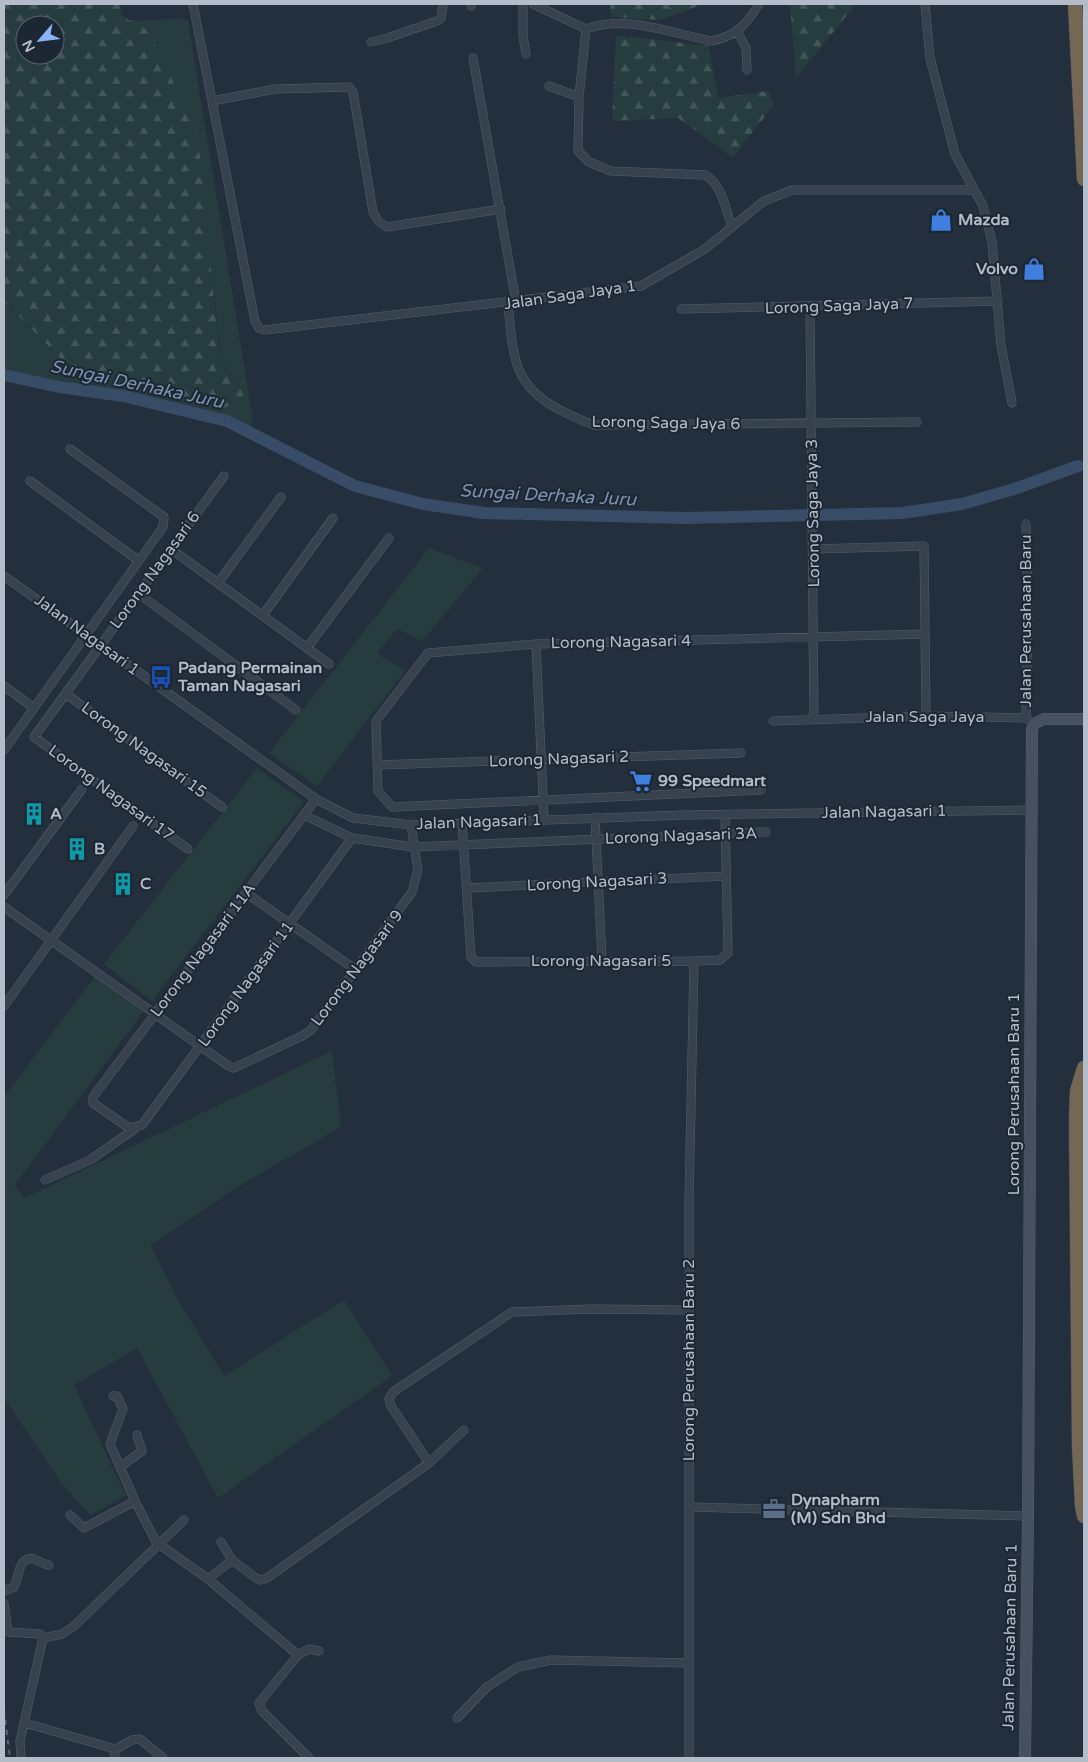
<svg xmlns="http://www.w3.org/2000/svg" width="1088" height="1762" viewBox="0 0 1088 1762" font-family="'Varela Round',sans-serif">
	<defs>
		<pattern id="forest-firs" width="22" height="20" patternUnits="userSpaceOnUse" patternTransform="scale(1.25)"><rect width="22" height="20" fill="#263c3f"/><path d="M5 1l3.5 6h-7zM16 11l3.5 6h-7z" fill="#435659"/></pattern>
	</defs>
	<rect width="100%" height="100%" fill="#242f3e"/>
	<path fill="#263c3f" d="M181,18L188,21L253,420L251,427L224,416L4,372V301L71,369L79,374L220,409L240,403L244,399L240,386L221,360L196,131L148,31L138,21Z
		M429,548L483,568L422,641L397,629L377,653L405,671L317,786L269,753Z
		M257,768L304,802L152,1001L104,964Z
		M95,976L143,1012L15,1185L24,1198L332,1051L341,1127L239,1186L151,1245L176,1297L224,1376L344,1300L392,1376L218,1498L137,1348L74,1385L126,1496L90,1515L61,1483L4,1398V1097Z"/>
	<path fill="url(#forest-firs)" fill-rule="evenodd" d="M4,4H120L121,13L128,20L138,21L148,31L195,126L202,169L214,301L221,360L243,392L244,398L240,403L220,409L88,379L71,369L4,301ZM25,25H55V55H25Z
		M610,4H703L661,20L611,17Z
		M790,4H856L796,78Z
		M616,35L709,46L718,98L768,91L774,105L733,157L678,118L612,121Z"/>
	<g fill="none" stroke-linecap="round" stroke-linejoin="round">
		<path stroke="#394c67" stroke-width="12" d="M4,375L59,387L123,396L227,421L355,486L423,504L484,513L686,518L902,513L962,504L1014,489L1078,466"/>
		<defs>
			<path id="street" d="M193,4L255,321L259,328L265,330L641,286L705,249L764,201L792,190H974
				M523,4V36L526,54
				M533,4L586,29C627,14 670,33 711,41C735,37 747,24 759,4
				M925,4L930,58L955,154L983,206L992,242L1001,345L1012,403
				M471,6V4
				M586,29L579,97L578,151L589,162L611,171L705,175C723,185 725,209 732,227
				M737,31L746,48L747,70
				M371,42L387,38L437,21L441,18L443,4
				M473,58L516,302
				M549,86L579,97
				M212,101L275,89L349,87L353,92L373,212L379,222L387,227L501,209
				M508,303C513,352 511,384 558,409C570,415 581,421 594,425L917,422
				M810,308L814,719
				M681,309L998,301
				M30,481L139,561
				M1026,524L1028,615L1026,718
				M171,549L329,664
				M813,549L924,546L926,716
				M4,576L316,799L353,818L411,825L683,815L1031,810
				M218,583L281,497
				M139,594L296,710
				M263,615L333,518
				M536,644L544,819
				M307,648L389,538
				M4,686L34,708
				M66,694L222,807
				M773,721L926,716L1026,718L1034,724
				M4,750L163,527L164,517L70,449
				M377,765L741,753
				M761,790L392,807L378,791L376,721L428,653L536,644L925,634
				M316,799L93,1097V1103L129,1128L142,1125L352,838
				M304,815L352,838L413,847L766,832
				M595,817L602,960
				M462,822L471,957L476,962L694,961L720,960L728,953L725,815
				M188,849L34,737L224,476
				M467,888L726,876
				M246,893L356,970
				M4,895L82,789
				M4,907L227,1065L234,1068L302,1036L311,1030L412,892L418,870L411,825
				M4,1006L133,826
				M45,1180L90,1160L136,1128
				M113,1396H117L123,1409L110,1444L135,1501L156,1542L208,1579L298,1655
				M429,1463L391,1406L389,1399L393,1392L512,1312L591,1309L689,1310
				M120,1467L142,1451L137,1435
				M690,1507L1028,1516
				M70,1515L84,1528L135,1501
				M221,1542L232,1560L256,1578L261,1580L267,1578L429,1463L464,1430
				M208,1579L232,1560
				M4,1591L14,1587C19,1578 18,1555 34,1559C39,1561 44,1564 49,1565
				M4,1603L8,1632L40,1634L43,1638L20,1741L21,1758
				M43,1638L62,1634L73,1627L184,1520
				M457,1718L487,1687L518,1667L551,1660L688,1663
				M25,1723L112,1748L115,1754L114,1758
				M114,1750L132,1740L140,1739L163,1758
				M309,1758L262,1711L259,1703L298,1655L309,1649L319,1651
				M689,1758V1202L694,961"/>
			<path id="secondary" d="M1025,1758L1028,1516L1032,729L1034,724L1044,719H1084"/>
			<path id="highway" d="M1075,4L1084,179
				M1084,1068L1077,1091L1076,1121L1079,1446L1082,1506L1084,1516"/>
		</defs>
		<use href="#street" stroke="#565f6c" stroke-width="9"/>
		<use href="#secondary" stroke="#565f6c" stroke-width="12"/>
		<use href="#highway" stroke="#434c59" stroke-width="15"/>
		<use href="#street" stroke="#38414e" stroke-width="8"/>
		<use href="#secondary" stroke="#465061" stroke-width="11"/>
		<use href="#highway" stroke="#746855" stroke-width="14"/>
		<path stroke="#5a6575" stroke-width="2" stroke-dasharray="5 5" stroke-linecap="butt" d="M4,1710L10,1758"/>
	</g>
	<defs>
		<symbol id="shop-bare" viewBox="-9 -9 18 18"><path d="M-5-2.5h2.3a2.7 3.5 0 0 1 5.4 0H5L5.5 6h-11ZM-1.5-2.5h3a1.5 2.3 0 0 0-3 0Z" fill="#3f7fe0" stroke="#1d2633" stroke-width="2.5" paint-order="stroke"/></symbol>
		<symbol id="bus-bare" viewBox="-9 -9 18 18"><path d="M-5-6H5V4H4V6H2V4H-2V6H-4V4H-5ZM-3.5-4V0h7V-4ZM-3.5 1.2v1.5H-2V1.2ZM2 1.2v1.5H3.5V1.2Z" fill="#1a4fb4" stroke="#1d2633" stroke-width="2.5" paint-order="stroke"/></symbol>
		<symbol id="supermarket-bare" viewBox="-9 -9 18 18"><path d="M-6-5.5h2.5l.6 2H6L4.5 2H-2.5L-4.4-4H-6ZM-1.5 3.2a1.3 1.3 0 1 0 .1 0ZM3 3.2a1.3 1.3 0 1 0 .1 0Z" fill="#3f7fe0" stroke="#1d2633" stroke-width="2.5" paint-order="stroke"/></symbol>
		<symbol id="building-bare" viewBox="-9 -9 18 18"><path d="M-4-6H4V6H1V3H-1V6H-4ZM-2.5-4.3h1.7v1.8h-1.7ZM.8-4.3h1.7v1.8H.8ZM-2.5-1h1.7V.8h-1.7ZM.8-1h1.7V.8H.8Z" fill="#0f9aa8" stroke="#1d2633" stroke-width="2.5" paint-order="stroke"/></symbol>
		<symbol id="office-bare" viewBox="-9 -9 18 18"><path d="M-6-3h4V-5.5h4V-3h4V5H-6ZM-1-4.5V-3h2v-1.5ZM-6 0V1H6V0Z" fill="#5c6f8a" stroke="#1d2633" stroke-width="2.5" paint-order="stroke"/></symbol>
	</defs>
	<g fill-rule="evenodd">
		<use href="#shop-bare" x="925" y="204" width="32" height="32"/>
		<use href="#shop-bare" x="1018" y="253" width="32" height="32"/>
		<use href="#bus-bare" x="145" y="661" width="32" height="32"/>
		<use href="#supermarket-bare" x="625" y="765" width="32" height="32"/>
		<use href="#building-bare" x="18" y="798" width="32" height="32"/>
		<use href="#building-bare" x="61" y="833" width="32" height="32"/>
		<use href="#building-bare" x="107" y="868" width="32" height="32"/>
		<use href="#office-bare" x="758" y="1493" width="32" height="32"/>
	</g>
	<g text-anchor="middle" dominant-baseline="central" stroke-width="4" stroke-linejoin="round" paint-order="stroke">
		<g font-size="16" font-weight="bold" fill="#b4bcc9" stroke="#1d2633" text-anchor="start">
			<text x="958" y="220">Mazda</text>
			<text x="1018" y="269" text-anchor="end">Volvo</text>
			<text x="178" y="668">Padang Permainan<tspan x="178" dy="18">Taman Nagasari</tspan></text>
			<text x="658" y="781">99 Speedmart</text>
			<text x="50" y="814">A</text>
			<text x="94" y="849">B</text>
			<text x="140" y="884">C</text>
			<text x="791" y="1500">Dynapharm<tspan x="791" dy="18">(M) Sdn Bhd</tspan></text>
		</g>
		<g font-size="16" fill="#b4bcc9" stroke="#1d2633">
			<text transform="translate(570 295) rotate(-8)">Jalan Saga Jaya 1</text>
			<text transform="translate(839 306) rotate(-2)">Lorong Saga Jaya 7</text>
			<text transform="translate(666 423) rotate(1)">Lorong Saga Jaya 6</text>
			<text transform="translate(813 513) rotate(-91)">Lorong Saga Jaya 3</text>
			<text transform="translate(155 570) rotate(-54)">Lorong Nagasari 6</text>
			<text transform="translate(1026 621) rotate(-90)">Jalan Perusahaan Baru</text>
			<text transform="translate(87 635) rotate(36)">Jalan Nagasari 1</text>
			<text transform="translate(621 642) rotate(-1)">Lorong Nagasari 4</text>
			<text x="925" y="717">Jalan Saga Jaya</text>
			<text transform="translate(144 750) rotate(36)">Lorong Nagasari 15</text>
			<text transform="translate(559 759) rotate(-2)">Lorong Nagasari 2</text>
			<text transform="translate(111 793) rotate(36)">Lorong Nagasari 17</text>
			<text transform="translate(884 812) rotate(-1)">Jalan Nagasari 1</text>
			<text transform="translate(479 822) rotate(-2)">Jalan Nagasari 1</text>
			<text transform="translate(681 836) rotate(-2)">Lorong Nagasari 3A</text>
			<text transform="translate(597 882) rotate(-3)">Lorong Nagasari 3</text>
			<text transform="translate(203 950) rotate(-53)">Lorong Nagasari 11A</text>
			<text x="601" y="961">Lorong Nagasari 5</text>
			<text transform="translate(357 968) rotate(-53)">Lorong Nagasari 9</text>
			<text transform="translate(246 984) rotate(-54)">Lorong Nagasari 11</text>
			<text transform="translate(1014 1094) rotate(-90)">Lorong Perusahaan Baru 1</text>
			<text transform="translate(689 1360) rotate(-90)">Lorong Perusahaan Baru 2</text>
			<text transform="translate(1010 1637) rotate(-89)">Jalan Perusahaan Baru 1</text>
		</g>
		<g font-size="18" font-style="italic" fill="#7c92b1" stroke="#1d2633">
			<text transform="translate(137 384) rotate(12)">Sungai Derhaka Juru</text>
			<text transform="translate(548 495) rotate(3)">Sungai Derhaka Juru</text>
		</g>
	</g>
	<rect width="1088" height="1762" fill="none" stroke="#b4bcc9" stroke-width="10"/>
	<g transform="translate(40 40) rotate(242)"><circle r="24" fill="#1d2633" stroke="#59626f"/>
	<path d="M0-4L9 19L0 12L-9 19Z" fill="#8ab4f8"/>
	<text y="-8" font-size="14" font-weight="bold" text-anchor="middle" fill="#b4bcc9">N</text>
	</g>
</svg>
